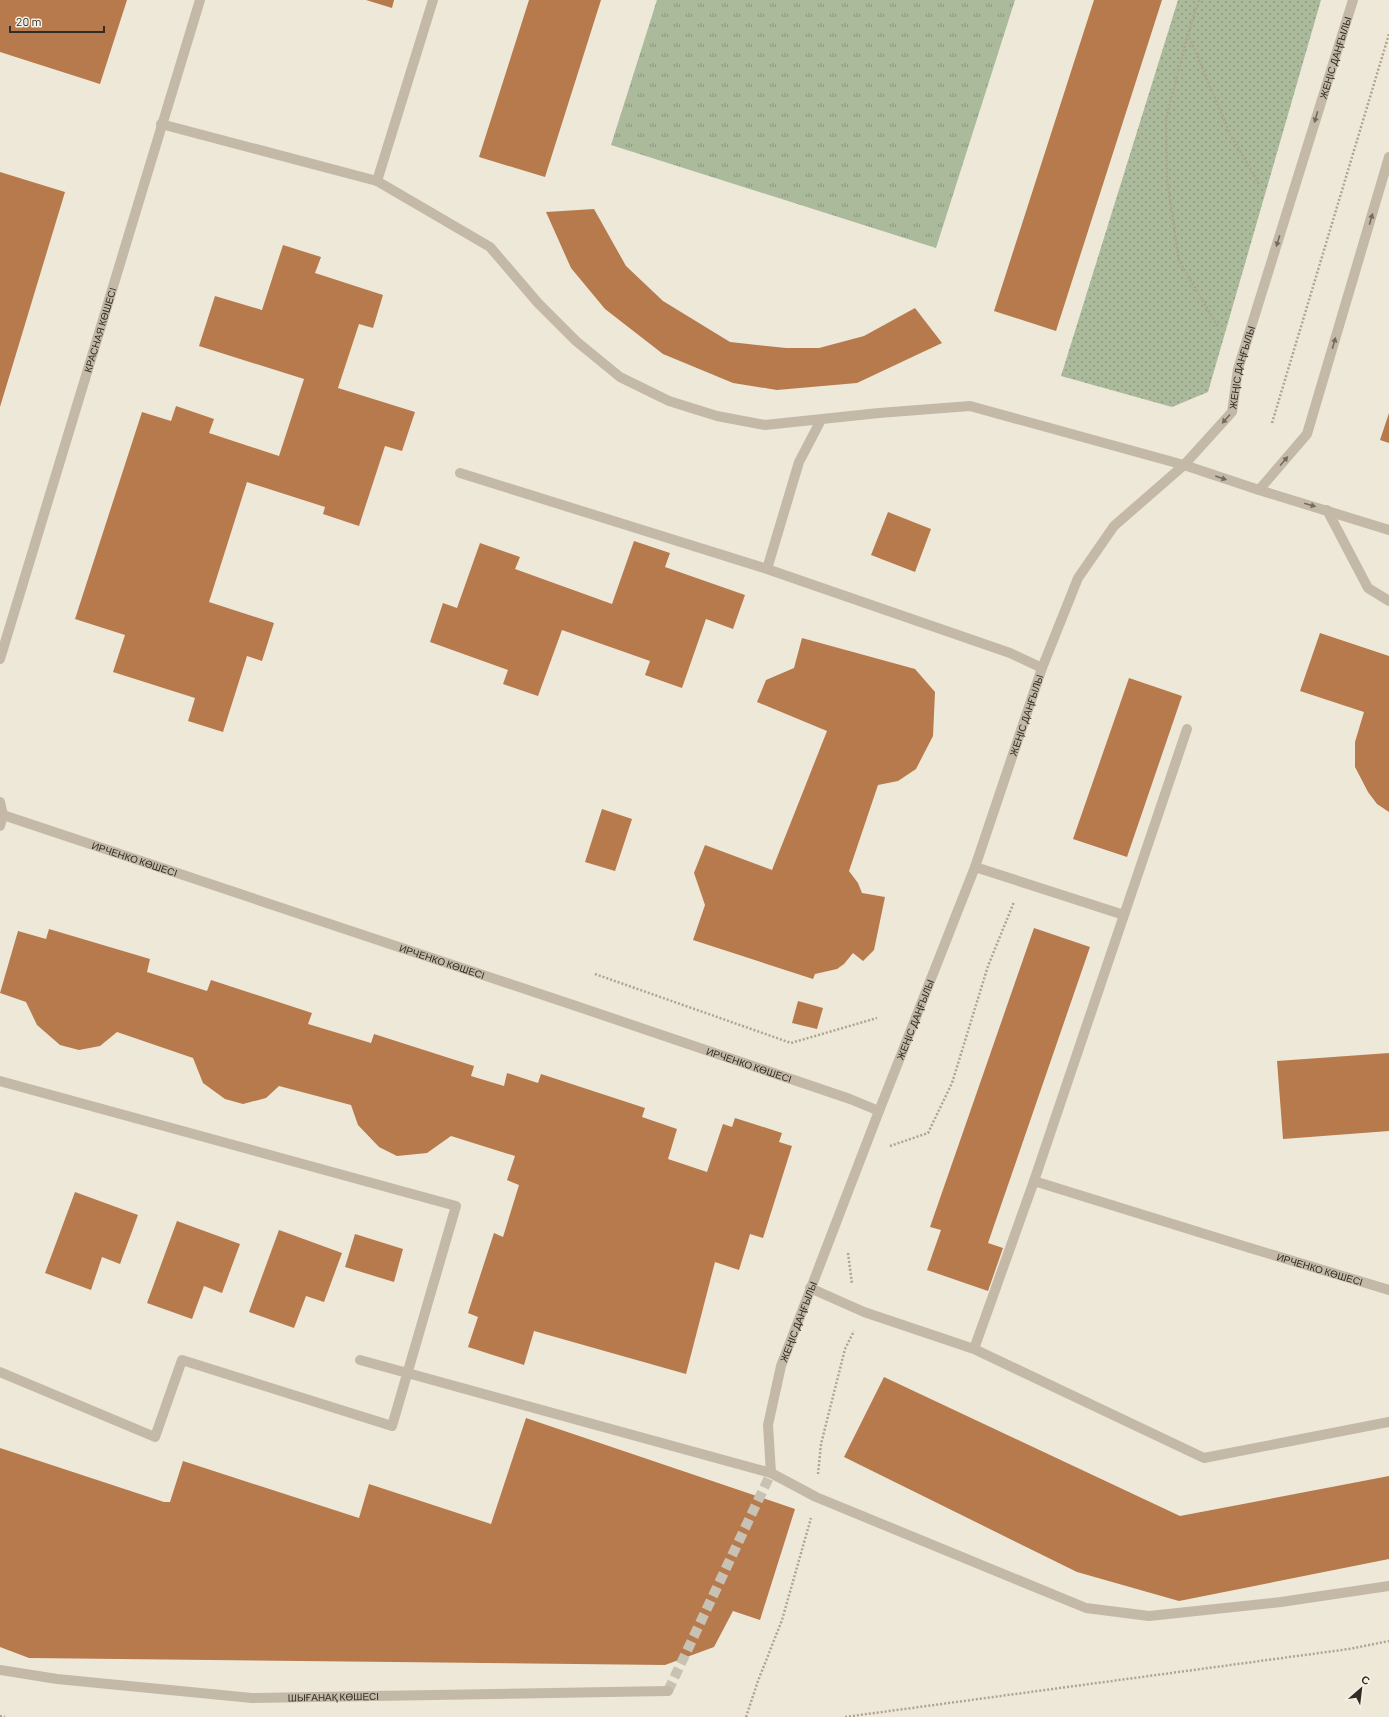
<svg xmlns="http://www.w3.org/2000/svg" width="1389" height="1717" viewBox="0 0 1389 1717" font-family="Barlow,sans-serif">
	<defs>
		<pattern id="grass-tufts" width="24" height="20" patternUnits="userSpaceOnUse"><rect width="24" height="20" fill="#aaba9b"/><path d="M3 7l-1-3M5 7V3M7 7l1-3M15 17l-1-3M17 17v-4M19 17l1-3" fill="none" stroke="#8b977e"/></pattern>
		<pattern id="park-dots" width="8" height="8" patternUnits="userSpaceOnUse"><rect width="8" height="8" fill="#aaba9b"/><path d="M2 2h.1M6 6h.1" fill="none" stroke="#8b977e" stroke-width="1.8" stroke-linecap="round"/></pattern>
	</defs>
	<rect width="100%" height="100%" fill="#eee8d9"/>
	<path fill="url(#grass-tufts)" d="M657,0H1015L936,248L611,145Z"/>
	<path fill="url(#park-dots)" d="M1178,0H1321L1208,392L1172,407L1061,376Z"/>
	<path fill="#b77a4d" d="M0,0H127L100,84L0,52Z
		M366,0H394L392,8Z
		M529,0H601L545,177L479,157Z
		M1094,0H1162L1056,331L994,311Z
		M0,172L65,192L0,407Z
		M594,209L626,266L663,301L730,342L786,348H819L864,336L915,308L942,343L857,383L777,390L733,383L663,354L605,309L571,268L546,212Z
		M283,245L321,257L315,273L383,295L373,328L359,324L338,388L415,412L402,451L385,446L359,526L323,514L325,507L247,482L209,602L274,623L262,661L247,656L223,732L188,721L195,698L113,672L125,635L75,619L142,412L171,421L176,406L214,419L209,433L279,456L304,379L199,346L215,296L262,310Z
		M1389,413V443L1380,440Z
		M888,512L931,529L915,572L871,555Z
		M634,541L670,553L665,567L745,595L733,629L706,619L682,688L645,675L650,661L562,630L538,696L503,684L508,670L430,642L443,603L457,608L480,543L520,557L515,569L612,604Z
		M1320,633L1389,656V812L1377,804L1368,792L1355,767V742L1364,712L1300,691Z
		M802,638L915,669L935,692L933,736L916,769L898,781L878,785L849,871L858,883L862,893L885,897L874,950L863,961L853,953L844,964L837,969L815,974L813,979L693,940L705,905L694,873L705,845L772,870L827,731L757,702L766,680L794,668Z
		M1129,678L1182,696L1127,857L1073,839Z
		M602,809L632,819L615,871L585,862Z
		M1034,928L1090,947L988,1243L1003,1248L988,1291L927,1270L941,1230L930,1227Z
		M49,929L150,959L147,972L207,991L211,980L312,1013L308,1024L371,1043L374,1034L474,1066L471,1076L504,1086L507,1073L538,1083L541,1074L645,1108L642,1117L677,1129L668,1159L707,1172L723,1124L732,1127L735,1118L782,1133L779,1142L792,1146L763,1238L750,1234L739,1270L715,1262L686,1374L534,1331L524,1365L468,1347L478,1317L468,1313L494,1233L503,1237L519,1185L507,1180L515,1156L451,1136L427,1153L397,1156L379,1147L358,1125L351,1105L279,1086L266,1098L243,1104L225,1099L203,1083L193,1058L117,1032L100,1046L79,1050L60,1045L37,1025L26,1002L0,993L18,931L46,939Z
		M798,1001L823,1008L817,1029L792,1023Z
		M1389,1053V1131L1283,1139L1277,1061Z
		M75,1192L138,1215L120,1264L102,1257L91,1290L45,1273Z
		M177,1221L240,1244L222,1293L204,1286L192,1319L147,1303Z
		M279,1230L342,1253L324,1302L306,1296L294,1328L249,1312Z
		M355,1234L403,1249L394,1282L345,1267Z
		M884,1377L1180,1516L1389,1476V1559L1179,1601L1077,1572L844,1457Z
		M526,1418L795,1509L760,1620L733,1611L714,1647L665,1665L29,1658L0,1647V1448L164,1502H170L183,1461L359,1518L369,1484L491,1524Z"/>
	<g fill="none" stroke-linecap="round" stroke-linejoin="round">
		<path stroke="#c8c2b5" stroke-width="10" stroke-dasharray="10 5" stroke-linecap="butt" d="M668,1691L771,1473"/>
		<path stroke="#afa491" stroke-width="2.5" stroke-dasharray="2 2" stroke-linecap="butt" d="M1199,0L1188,34L1166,119L1167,179L1179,261L1218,327
			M1188,34L1230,134L1259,184
			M1272,423L1389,34
			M595,974L791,1043L877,1018
			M890,1146L928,1133L952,1083L988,966L1014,902
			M848,1253L852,1284
			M818,1474L821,1444L845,1349L854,1331
			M0,1716L5,1717
			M746,1717L758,1681L782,1620L811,1518
			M845,1717L1349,1649L1389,1641"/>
		<path stroke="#c4b9a7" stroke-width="10" d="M377,181L433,0
			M460,473L767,569L1010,653L1042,668
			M1327,510L1368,588L1389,601
			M767,569L799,462L821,420
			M0,826L3,815
			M975,867L1124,915
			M0,1081L456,1206L392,1426L182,1360L155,1437L0,1372
			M1034,1181L1250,1248
			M810,1288L864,1312L974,1349L1204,1458L1389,1422
			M974,1349L1034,1181L1187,729
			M360,1360L771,1473L816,1497L1086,1608L1149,1616L1281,1602L1389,1586"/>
		<g stroke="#c4b9a7" stroke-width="10">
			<path d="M161,124L377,181L490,247L538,303L576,341L620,377L669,401L717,416L765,425L879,413L970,406L1184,465L1259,490L1389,530"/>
			<path d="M1259,490L1307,434L1389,157"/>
			<path id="s1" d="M0,659L200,0"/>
			<path d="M0,802L3,815"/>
			<path id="s2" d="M0,814L582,1008L850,1099L879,1111"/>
			<path id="s3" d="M1250,1248L1389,1290"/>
			<path id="s4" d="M771,1473L768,1425L781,1366L879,1111L975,867L1042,668L1078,578L1114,526L1184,465L1232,412L1238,369L1353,0"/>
			<path id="s5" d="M0,1670L57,1679L252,1698L668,1691"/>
		</g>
	</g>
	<defs><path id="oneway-solid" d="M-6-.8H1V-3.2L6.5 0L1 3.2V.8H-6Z"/></defs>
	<g fill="#736b60">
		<use href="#oneway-solid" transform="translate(1316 117) rotate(107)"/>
		<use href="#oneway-solid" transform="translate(1371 219) rotate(-74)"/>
		<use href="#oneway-solid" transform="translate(1278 241) rotate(107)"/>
		<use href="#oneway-solid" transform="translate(1334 343) rotate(-74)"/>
		<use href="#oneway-solid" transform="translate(1226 419) rotate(132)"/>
		<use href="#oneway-solid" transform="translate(1284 461) rotate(-49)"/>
		<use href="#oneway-solid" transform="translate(1221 478) rotate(19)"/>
		<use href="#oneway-solid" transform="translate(1310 505) rotate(16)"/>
	</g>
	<g text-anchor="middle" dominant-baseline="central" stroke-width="3.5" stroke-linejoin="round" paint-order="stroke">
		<g font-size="10" fill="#312c26" stroke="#f6f1e5">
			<text stroke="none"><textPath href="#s4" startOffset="1548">ЖЕҢІС ДАҢҒЫЛЫ</textPath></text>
			<text stroke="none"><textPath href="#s1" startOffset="344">КРАСНАЯ КӨШЕСІ</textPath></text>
			<text stroke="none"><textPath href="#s4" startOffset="1224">ЖЕҢІС ДАҢҒЫЛЫ</textPath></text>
			<text stroke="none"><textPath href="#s4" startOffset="804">ЖЕҢІС ДАҢҒЫЛЫ</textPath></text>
			<text stroke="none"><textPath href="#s2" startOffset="142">ИРЧЕНКО КӨШЕСІ</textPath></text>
			<text stroke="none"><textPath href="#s2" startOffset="466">ИРЧЕНКО КӨШЕСІ</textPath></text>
			<text stroke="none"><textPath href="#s4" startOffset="480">ЖЕҢІС ДАҢҒЫЛЫ</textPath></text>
			<text stroke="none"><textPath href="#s2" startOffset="790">ИРЧЕНКО КӨШЕСІ</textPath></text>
			<text stroke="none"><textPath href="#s3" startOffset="73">ИРЧЕНКО КӨШЕСІ</textPath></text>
			<text stroke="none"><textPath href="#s4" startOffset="156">ЖЕҢІС ДАҢҒЫЛЫ</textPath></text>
			<text stroke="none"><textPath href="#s5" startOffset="335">ШЫҒАНАҚ КӨШЕСІ</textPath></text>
		</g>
	</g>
	<g transform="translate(1361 1689) rotate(28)" stroke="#f6f1e5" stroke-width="3" paint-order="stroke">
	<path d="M0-3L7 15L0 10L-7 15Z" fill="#312c26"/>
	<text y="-6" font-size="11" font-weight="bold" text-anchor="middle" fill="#312c26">С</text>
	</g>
	<path d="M10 26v6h94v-6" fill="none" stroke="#312c26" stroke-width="2"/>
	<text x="16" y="26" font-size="12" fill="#312c26" stroke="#f6f1e5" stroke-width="3" paint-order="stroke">20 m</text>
</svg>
